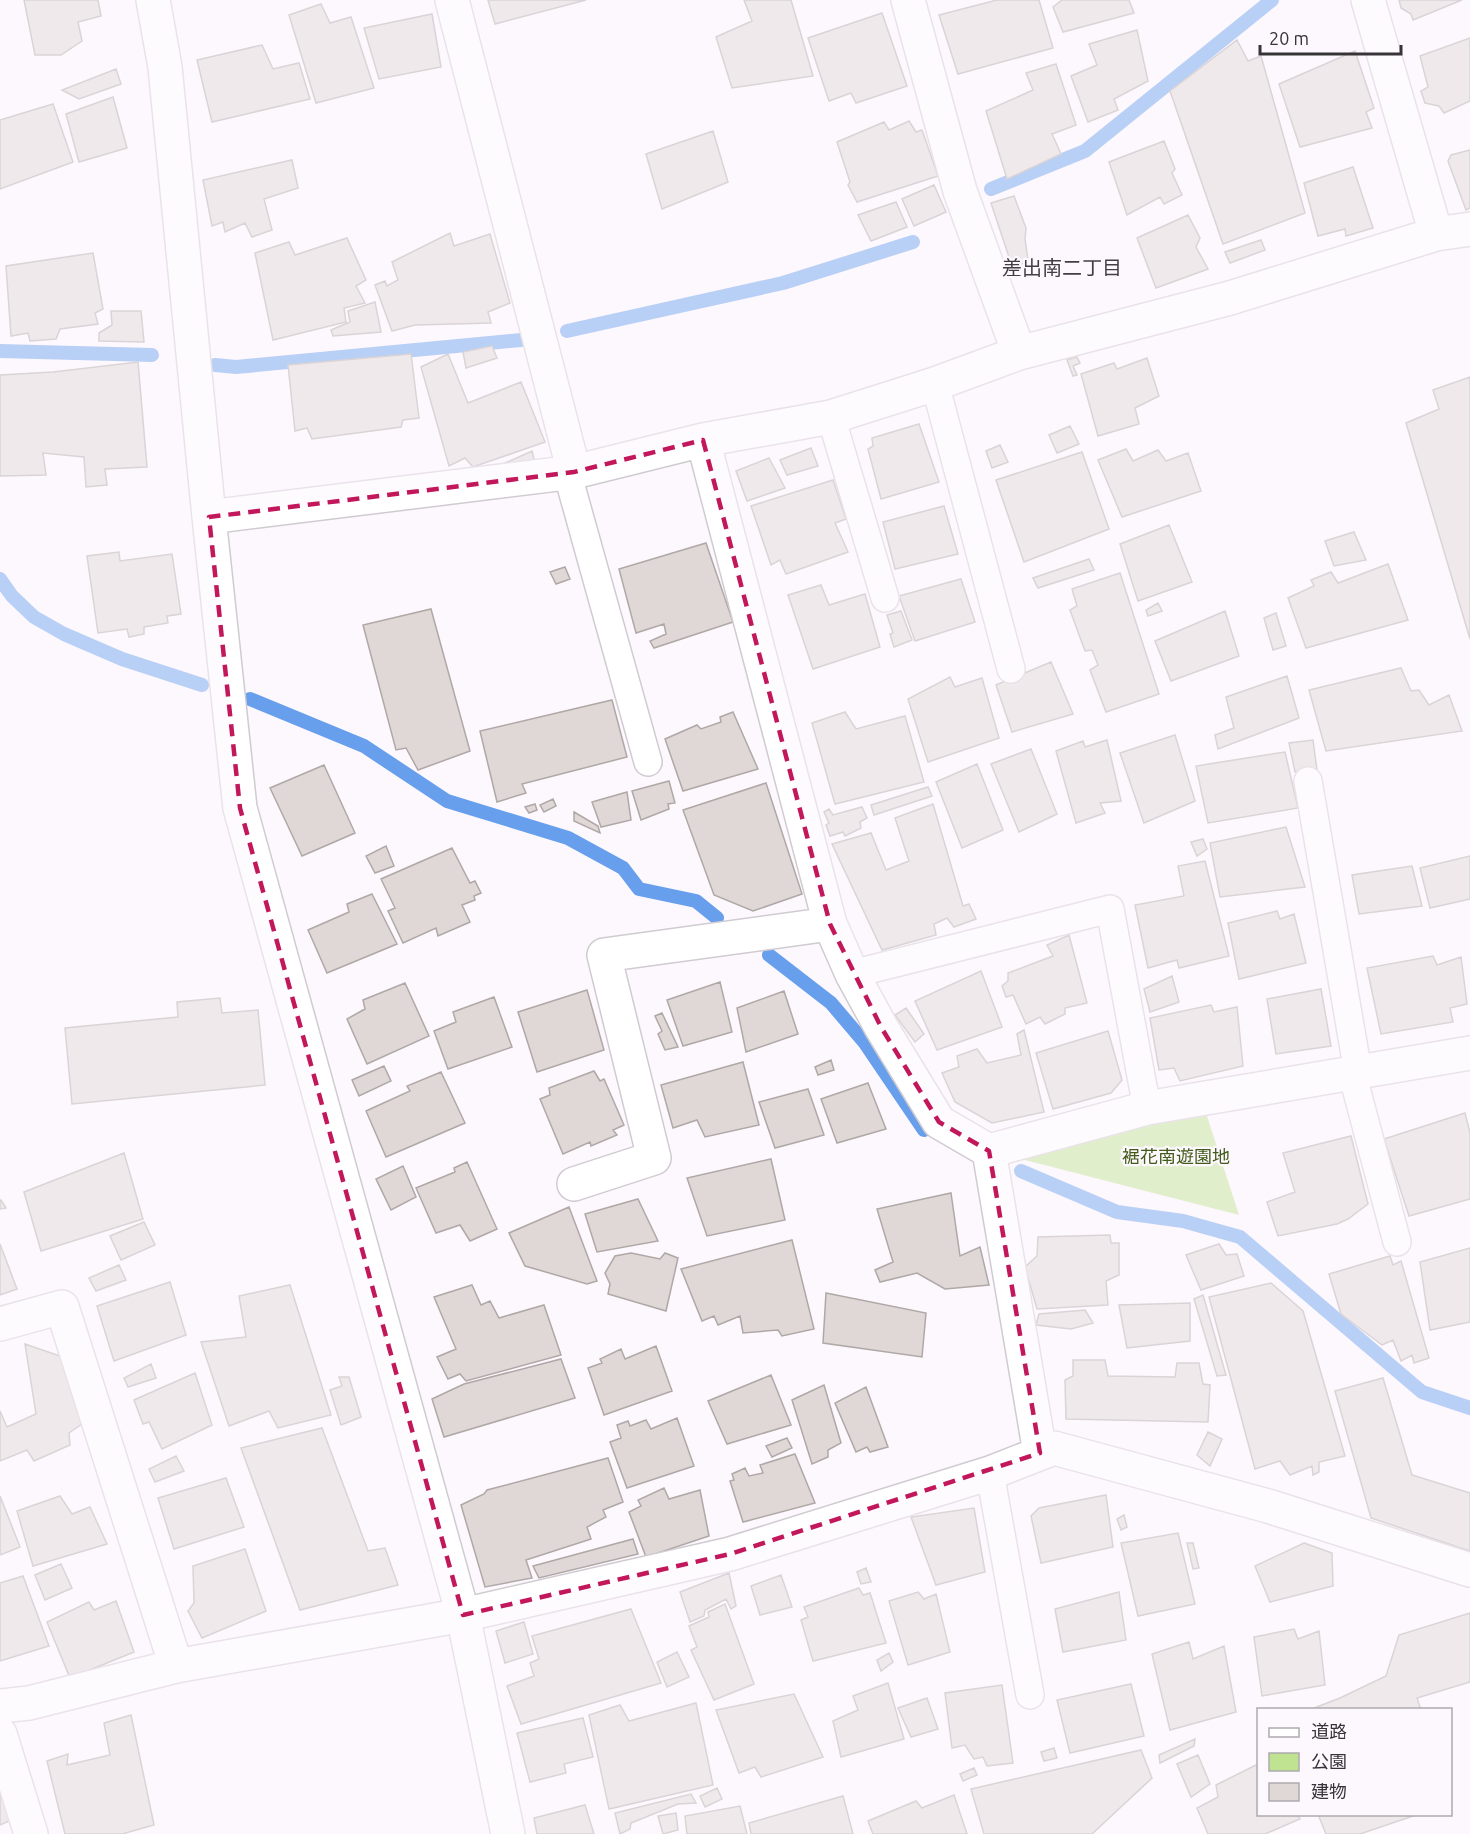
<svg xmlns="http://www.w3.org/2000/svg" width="1470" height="1834" viewBox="0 0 1470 1834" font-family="Ubuntu,'Noto Sans JP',sans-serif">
	<rect width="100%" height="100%" fill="#fdf8fe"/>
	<path fill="#bfe390" d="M1206,1113L1239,1215L1017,1158L1154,1115Z"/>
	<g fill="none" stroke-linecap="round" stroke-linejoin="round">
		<path stroke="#679fed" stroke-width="14" d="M991,189L1085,151L1272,0
			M567,331L783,283L913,242
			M0,351L152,355
			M215,365L236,367L521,340
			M0,579L12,596L34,617L64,634L122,659L202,685
			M250,699L364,746L447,801L568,838L623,868L639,889L696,901L717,918
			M769,955L831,1003L865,1043L924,1130
			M1021,1171L1117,1212L1183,1221L1240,1237L1422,1392L1470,1408"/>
	</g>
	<path fill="#e0d8d6" stroke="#afa8a6" stroke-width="1.5" d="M24,0H98L101,16L78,22L82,41L61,55H35Z
		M488,0H586L495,24Z
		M744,0H791L813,76L732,88L716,37L752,21Z
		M997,0H1039L1053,48L958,74L939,15Z
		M1129,0L1134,13L1063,32L1053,7L1062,0Z
		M1399,0H1462L1413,20L1411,14L1401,8Z
		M321,4L330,23L351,17L374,88L316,103L289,15Z
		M882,13L907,86L856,103L851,93L829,101L808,38Z
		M432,14L441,67L379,79L364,28Z
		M1137,30L1148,81L1114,99L1118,110L1088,122L1071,76L1097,65L1089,44Z
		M1470,38V101L1444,113L1439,106L1425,103L1421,91L1428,87L1420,56Z
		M1237,40L1248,61L1261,56L1305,213L1223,244L1170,91Z
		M262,45L273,69L299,63L310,99L212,122L197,60Z
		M1355,51L1374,108L1366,112L1372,128L1300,147L1279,84Z
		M1056,64L1076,125L1052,134L1061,154L1007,179L986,111L1033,90L1026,73Z
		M116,69L121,84L79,99L62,90Z
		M113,97L127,148L79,162L66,114Z
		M53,104L73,162L0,189V120Z
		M909,121L916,132L922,130L938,176L857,202L848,185L850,182L837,142L884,122L889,130Z
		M713,131L728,182L662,209L646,154Z
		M1164,141L1175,169L1172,173L1182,195L1164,204L1160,197L1127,215L1109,162Z
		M1470,150V208L1466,210L1448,161L1451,155Z
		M292,160L298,188L264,199L272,230L252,237L245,223L225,232L223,222L212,226L203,180Z
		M1353,167L1373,228L1346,236L1345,229L1318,236L1304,183Z
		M934,185L946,212L914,226L902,199Z
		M1014,196L1026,228L1025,239L1028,260L1013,269L991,203Z
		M896,202L907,227L871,241L858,215Z
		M1188,215L1200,238L1196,247L1208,269L1156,288L1137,238Z
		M450,233L454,246L490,234L510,303L488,312L491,323L415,325L392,331L375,285L385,281L387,286L398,280L392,262Z
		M347,238L366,280L356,286L365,303L344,308L346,322L273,340L255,253L289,242L295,255Z
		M1261,240L1265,250L1230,263L1225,252Z
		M93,253L103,309L95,313L98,324L60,329L56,339L30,341L28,333L11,336L6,266Z
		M375,302L381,332L333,336L331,330L350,322L348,311Z
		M111,311H141L144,342L99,341V333L112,325Z
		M492,346L497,358L466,368L463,352Z
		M411,354L419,418L403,420L401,427L312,439L307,428L295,431L288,365Z
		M448,354L468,403L521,382L545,442L473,467L465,458L449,466L421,367Z
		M1077,357L1080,363L1073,366L1077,375L1073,376L1067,360Z
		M1147,358L1159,396L1135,408L1139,424L1098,436L1081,374L1114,363L1117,369Z
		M138,362L147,467L105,469L107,485L86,487L84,457L43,453L46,475L0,476V375L53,372Z
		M1470,377V639L1406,423L1439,409L1433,390Z
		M919,424L939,482L881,499L868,449L873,446L872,438Z
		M1070,426L1079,444L1057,453L1049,435Z
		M1000,445L1008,462L992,468L986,451Z
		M811,448L818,466L787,475L780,460Z
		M1126,449L1133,461L1158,450L1166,461L1188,453L1201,491L1122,517L1098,460Z
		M532,451L535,463L494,468Z
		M1082,452L1109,529L1024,562L996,480Z
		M769,458L785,488L747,501L736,471Z
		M833,480L846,519L835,523L848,552L786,574L780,560L771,565L751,506Z
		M944,506L958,554L895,569L883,522Z
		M1169,525L1192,582L1138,601L1120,544Z
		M1354,532L1366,560L1334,566L1325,541Z
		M706,543L733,622L654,648L650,641L666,634L664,624L636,633L619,569Z
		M119,552L120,561L172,554L181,614L167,616L168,623L144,627V634L129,637L127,629L98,633L87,556Z
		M1089,559L1094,570L1038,588L1033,578Z
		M1388,564L1408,620L1306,648L1288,598L1314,586L1311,580L1331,572L1338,583Z
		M565,567L570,579L556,584L550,572Z
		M1120,573L1159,694L1106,712L1090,670L1098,665L1092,650L1085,651L1070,610L1077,606L1072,589Z
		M961,579L975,622L915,641L899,596Z
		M821,585L829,605L865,594L880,647L813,669L788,595Z
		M1158,603L1162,611L1148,616L1146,610Z
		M431,609L470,751L418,770L406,748L396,750L363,625Z
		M901,611L912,640L894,647L890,634L893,633L887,615Z
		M1225,611L1239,656L1171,681L1155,641Z
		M1276,613L1286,646L1273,650L1264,618Z
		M1051,662L1073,714L1012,732L996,685Z
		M1401,668L1411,691L1419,690L1429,705L1449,695L1462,731L1326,751L1309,690Z
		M1287,676L1299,718L1218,749L1215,735L1234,728L1226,697Z
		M950,677L955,687L982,678L999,738L928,762L908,699Z
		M612,700L627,757L522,784L526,793L497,802L480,731Z
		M733,712L758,769L683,791L665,739L697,725L701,729L721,722L720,717Z
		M845,712L856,729L905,716L924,782L835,804L812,723Z
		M1175,735L1195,801L1144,823L1120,753Z
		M1107,740L1121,801L1100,803L1105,813L1076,823L1056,751L1083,741L1085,747Z
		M1313,740L1317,770L1295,772L1289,743Z
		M1031,749L1057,814L1019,832L991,764Z
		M1285,752L1298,808L1208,823L1196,766Z
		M977,764L1003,830L962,848L936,782Z
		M324,765L355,833L302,856L270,788Z
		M669,781L675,803L668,804L669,809L641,820L632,791Z
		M766,783L802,894L753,911L714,895L683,810Z
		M928,787L932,796L874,815L871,805Z
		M627,792L631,820L601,827L592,802Z
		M553,799L556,806L544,812L540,805Z
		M535,804L537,810L529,813L525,807Z
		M933,804L963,906L969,904L976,919L954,927L947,918L934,924L936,935L882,950L832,844L871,833L886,870L909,861L895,818Z
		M862,807L867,818L860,822L861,828L845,836L843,832L830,836L826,825L829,823L824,812L829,809L833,815Z
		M574,812L598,826L600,833L574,821Z
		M1286,827L1305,887L1220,897L1210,843Z
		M1203,839L1207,849L1197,856L1191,842Z
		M386,846L394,866L375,873L366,856Z
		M452,848L470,883L475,881L481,893L474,896L475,900L462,905L470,922L438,936L436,928L403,943L388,911L395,908L381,879Z
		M1470,856V899L1430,908L1420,868Z
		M1205,861L1229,956L1179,968L1177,960L1148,968L1135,905L1184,896L1178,866Z
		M1412,866L1422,906L1359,914L1352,875Z
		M372,894L397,944L327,973L308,930L349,912L347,904Z
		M1277,911L1280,919L1294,914L1306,963L1239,979L1228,923Z
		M1069,935L1087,1003L1065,1008V1014L1045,1024L1040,1017L1026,1024L1013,995L1006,997L1002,986L1008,981V973L1053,956L1047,945Z
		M1433,956L1437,965L1461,957L1467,1004L1450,1008L1453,1022L1381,1034L1367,968Z
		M981,971L1002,1027L937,1050L915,1001Z
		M1172,976L1179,1002L1150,1012L1144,989Z
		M720,982L732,1032L683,1046L667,1000Z
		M405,983L429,1036L367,1064L347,1019L365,1009L363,1000Z
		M1321,989L1331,1046L1276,1054L1267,999Z
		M587,990L604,1050L537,1072L518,1012Z
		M784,991L798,1034L746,1052L737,1008Z
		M494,997L512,1047L448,1069L434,1031L456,1022L453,1012Z
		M220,998L222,1013L258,1010L265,1085L72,1104L65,1028L178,1017L177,1002Z
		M1211,1005L1214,1012L1237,1007L1243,1066L1180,1081L1174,1068L1159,1070L1150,1018Z
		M906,1008L924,1034L915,1042L895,1015Z
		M662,1013L678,1047L665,1050L658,1034L662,1031L655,1016Z
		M1024,1030L1044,1112L992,1123L955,1102L942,1073L959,1067L957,1056L977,1049L987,1063L1021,1055L1017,1034Z
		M1108,1031L1122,1080L1111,1093L1053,1109L1036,1053Z
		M831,1060L834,1070L818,1075L815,1067Z
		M743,1062L759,1125L705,1137L697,1120L673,1128L661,1085Z
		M384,1066L391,1081L359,1096L352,1080Z
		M594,1071L600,1081L604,1079L624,1125L613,1130L617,1135L591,1146L590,1142L563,1154L540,1099L550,1095L549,1088Z
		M441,1072L465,1123L386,1157L366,1111L410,1091L407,1086Z
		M868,1083L886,1129L837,1143L821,1099Z
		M808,1089L824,1135L775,1148L759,1102Z
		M1465,1113L1470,1133V1199L1409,1216L1384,1139Z
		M1351,1136L1368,1204L1348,1219L1337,1224L1278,1236L1267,1202L1295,1192L1283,1153Z
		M124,1153L143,1219L41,1251L24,1192Z
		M771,1159L785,1220L707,1236L687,1178Z
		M467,1162L497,1229L470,1241L460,1225L436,1233L416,1188L455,1172L454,1168Z
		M403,1166L416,1197L391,1210L376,1179Z
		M951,1193L960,1256L980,1247L989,1285L945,1289L917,1273L880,1282L875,1270L893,1262L877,1209Z
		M638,1199L658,1241L597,1252L585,1214Z
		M0,1200H1L6,1208L0,1209Z
		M569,1207L597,1281L587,1284L525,1266L509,1233Z
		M144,1222L155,1245L121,1260L110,1236Z
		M1110,1235L1111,1243H1119V1275L1106,1281L1108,1305L1037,1309L1025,1267L1037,1256L1038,1237Z
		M792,1240L814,1329L782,1336L778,1330L743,1333L740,1316L718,1325L714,1316L702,1321L681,1269Z
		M0,1244L17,1289L0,1295Z
		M1219,1244L1226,1255L1237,1254L1244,1276L1201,1290L1186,1255Z
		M1470,1248V1322L1430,1330L1420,1262Z
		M631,1253L660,1259L665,1253L678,1258L666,1311L608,1294L610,1284L605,1273L615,1256Z
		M1390,1256L1393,1265L1401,1261L1429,1358L1414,1363L1412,1355L1401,1361L1393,1340L1382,1345L1341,1314L1329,1274Z
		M119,1265L126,1280L96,1291L89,1278Z
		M170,1282L186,1335L114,1361L97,1306Z
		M1271,1283L1303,1311L1345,1456L1319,1462V1472L1313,1475L1312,1466L1290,1475L1280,1461L1255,1469L1209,1297Z
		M290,1285L331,1415L278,1428L269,1411L229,1426L201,1342L246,1337L239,1296Z
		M472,1285L481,1305L490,1301L499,1318L544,1305L561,1355L466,1381L460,1374L448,1379L437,1357L456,1349L434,1297Z
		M826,1293L926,1313L922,1357L823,1343Z
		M1203,1295L1226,1375L1217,1376L1194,1299Z
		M1190,1303V1341L1127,1348L1119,1305Z
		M1085,1310L1093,1323L1071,1329L1036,1325L1039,1314Z
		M25,1344L60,1356L82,1424L69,1433L70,1445L34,1461L27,1450L0,1461V1411L7,1427L36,1414Z
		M656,1346L672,1391L604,1415L588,1368L602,1363L600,1359L621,1349L625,1359Z
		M561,1359L575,1398L444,1437L432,1399L464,1384Z
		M1073,1360H1105L1108,1376L1175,1377L1177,1363H1199L1203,1384L1210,1385L1208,1422L1066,1419L1065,1380L1073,1376Z
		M151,1364L156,1378L128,1387L124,1378Z
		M195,1373L212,1425L162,1449L149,1422L143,1424L134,1400Z
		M771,1375L791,1425L727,1444L708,1401Z
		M339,1377H349L361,1417L341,1425L330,1390L342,1386Z
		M1383,1378L1412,1475L1470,1493V1551L1371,1518L1335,1391Z
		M824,1385L841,1443L828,1450V1457L812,1464L792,1400Z
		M866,1387L888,1447L870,1452L867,1447L856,1452L835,1403Z
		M677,1418L694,1466L627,1488L610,1442L621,1438L617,1425L628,1421L630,1426L646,1420L651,1429Z
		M322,1428L368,1551L385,1548L398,1585L300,1610L241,1448Z
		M1208,1432L1222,1439L1210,1466L1197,1455Z
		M787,1438L792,1448L772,1457L766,1446Z
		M795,1454L815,1503L743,1522L730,1481L734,1480L732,1474L745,1468L749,1476L763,1473L760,1465Z
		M176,1456L184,1471L155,1482L149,1469Z
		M608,1458L623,1502L603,1510L606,1517L587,1527L591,1539L526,1560L532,1578L485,1587L461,1505L484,1494L487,1490Z
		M226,1478L244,1527L174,1549L158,1498Z
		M664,1488L669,1499L700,1490L709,1536L646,1557L629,1512L641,1506L638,1500Z
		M1106,1495L1113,1547L1041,1563L1031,1516L1039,1508Z
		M0,1496L20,1547L0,1555Z
		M60,1496L72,1514L90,1507L107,1544L33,1566L17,1511Z
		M974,1508L985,1572L936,1585L911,1517Z
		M1124,1515L1127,1527L1121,1530L1117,1519Z
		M1178,1533L1195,1604L1138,1616L1121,1543Z
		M633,1539L638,1554L539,1578L533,1566Z
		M1187,1543H1193L1199,1568L1193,1569Z
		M1304,1543L1332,1553L1333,1586L1270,1602L1255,1566Z
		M245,1549L266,1611L202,1638L188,1611L194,1603L193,1566Z
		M61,1564L72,1588L45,1600L35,1575Z
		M866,1568L871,1582L861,1584L857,1572Z
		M729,1573L736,1606L731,1609L726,1599L705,1610L704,1616L690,1622L680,1592Z
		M781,1575L792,1607L760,1615L751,1586Z
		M23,1576L49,1646L0,1661V1583Z
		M859,1588L863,1595L870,1593L886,1643L813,1661L801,1620L808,1617L804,1607Z
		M918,1592L924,1599L936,1594L950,1652L908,1665L889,1601Z
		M1119,1592L1126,1640L1063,1652L1055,1609Z
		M116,1601L134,1652L70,1678L47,1622L89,1602L94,1610Z
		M725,1604L754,1684L714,1700L691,1650L697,1647L689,1626L709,1617L708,1612Z
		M631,1609L661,1683L521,1724L507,1686L534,1676L530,1663L539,1659L532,1636Z
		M1470,1613V1682L1417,1698L1421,1710H1309L1340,1698L1386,1676L1399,1635Z
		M524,1622L533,1654L505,1663L496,1631Z
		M1294,1629L1298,1639L1319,1631L1325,1685L1262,1696L1254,1637Z
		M1189,1642L1193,1659L1224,1646L1236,1712L1170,1730L1152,1654Z
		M677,1652L689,1677L667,1687L657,1662Z
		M889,1653L893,1662L881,1671L877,1660Z
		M888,1683L904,1739L841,1757L833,1721L858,1710L853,1696Z
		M1131,1684L1144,1736L1070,1753L1057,1700Z
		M1002,1685L1013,1763L987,1766L983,1757L974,1759L965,1745L952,1748L945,1693Z
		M794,1694L823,1757L761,1777L755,1767L739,1773L716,1710Z
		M927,1698L938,1729L911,1737L898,1708Z
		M696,1703L713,1785L609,1809L589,1715L620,1705L629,1721Z
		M131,1715L154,1825L122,1834H65L47,1761L68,1754L67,1765L110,1755L104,1723Z
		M583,1718L593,1757L564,1764L566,1773L530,1782L517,1733Z
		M1195,1739L1194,1746L1160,1763L1159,1755Z
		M1054,1748L1057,1758L1044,1761L1041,1752Z
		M1141,1750L1152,1778L1092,1834H984L971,1789Z
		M1198,1755L1210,1784L1191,1797L1177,1764Z
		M1258,1764V1814H1297L1300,1819L1265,1834H1208L1197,1808L1218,1797L1216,1785Z
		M974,1768L977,1775L963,1781L960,1774Z
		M717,1788L722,1799L705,1807L700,1796Z
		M0,1793L11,1820L0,1825Z
		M691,1794L696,1803L678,1804L631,1823L630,1829L620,1834L615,1813Z
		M954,1795L967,1834H873L868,1821L916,1801L922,1808Z
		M843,1796L853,1834H751L749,1823Z
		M585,1805L594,1834H537L534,1818Z
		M740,1806L747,1834H687L685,1816Z
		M676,1813L678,1830L663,1834L658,1816Z
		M1318,1814H1419L1360,1834H1326Z"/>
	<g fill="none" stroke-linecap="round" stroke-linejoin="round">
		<defs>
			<path id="lane" d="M935,384L1011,669
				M831,417L885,598
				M567,472L648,762
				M1308,781L1358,1072
				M852,974L1110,909L1147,1108
				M1352,1073L1397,1242
				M990,1473L1030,1695"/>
			<path id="street" d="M153,0L165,67L209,517L240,808L463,1615L508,1834
				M452,0L574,472
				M908,0L960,191L1019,353
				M1368,0L1436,234
				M703,440L830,924L852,974L881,1027L939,1122L989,1151L1147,1108L1470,1053
				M209,517L574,472L703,440L831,417L935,384L1019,353L1230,298L1436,234L1470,229
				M989,1151L1040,1453
				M574,1184L654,1158L604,955L830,924
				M0,1324L62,1307L176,1666
				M0,1706L29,1703L176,1666L463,1615L730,1554L990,1473L1054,1448L1268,1506L1470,1570
				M0,1734L31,1834"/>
		</defs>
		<use href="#lane" stroke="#d0cbd1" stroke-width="30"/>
		<use href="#street" stroke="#d0cbd1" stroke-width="36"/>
		<use href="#lane" stroke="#fff" stroke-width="27"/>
		<use href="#street" stroke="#fff" stroke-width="33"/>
	</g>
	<path d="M0 0H1470V1834H0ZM703,440L830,924L881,1027L939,1122L989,1151L1040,1453L730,1554L463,1615L240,808L209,517L574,472Z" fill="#fdf8fe" fill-opacity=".55" fill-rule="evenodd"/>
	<path fill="none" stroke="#c2185b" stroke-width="4.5" stroke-dasharray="12 8" stroke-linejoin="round" d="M703,440L830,924L881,1027L939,1122L989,1151L1040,1453L730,1554L463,1615L240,808L209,517L574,472Z"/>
	<g text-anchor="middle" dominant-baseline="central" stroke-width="4.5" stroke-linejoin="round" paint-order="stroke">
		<g font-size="18" fill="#435b19" stroke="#fdf8fe">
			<text x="1176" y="1156">裾花南遊園地</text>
		</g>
		<g font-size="20" fill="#423e43" stroke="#fdf8fe">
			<text x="1062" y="267">差出南二丁目</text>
		</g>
	</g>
	<rect x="1257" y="1708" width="195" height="108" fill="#fdf8fe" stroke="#adaaae" stroke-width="1.5"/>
	<rect x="1269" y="1728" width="30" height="9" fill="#ffffff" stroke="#adaaae" stroke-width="1.5"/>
	<text x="1311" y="1738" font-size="18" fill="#363436">道路</text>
	<rect x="1269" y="1753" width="30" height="18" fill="#bfe390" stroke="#adaaae" stroke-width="1.5"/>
	<text x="1311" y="1768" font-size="18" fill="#363436">公園</text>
	<rect x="1269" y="1783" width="30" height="18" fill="#e0d8d6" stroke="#adaaae" stroke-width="1.5"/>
	<text x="1311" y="1798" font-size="18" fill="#363436">建物</text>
	<path d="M1260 45v9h141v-9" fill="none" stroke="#363436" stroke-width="3"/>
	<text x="1269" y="45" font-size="18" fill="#363436" stroke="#fdf8fe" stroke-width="4.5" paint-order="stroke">20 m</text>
</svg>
